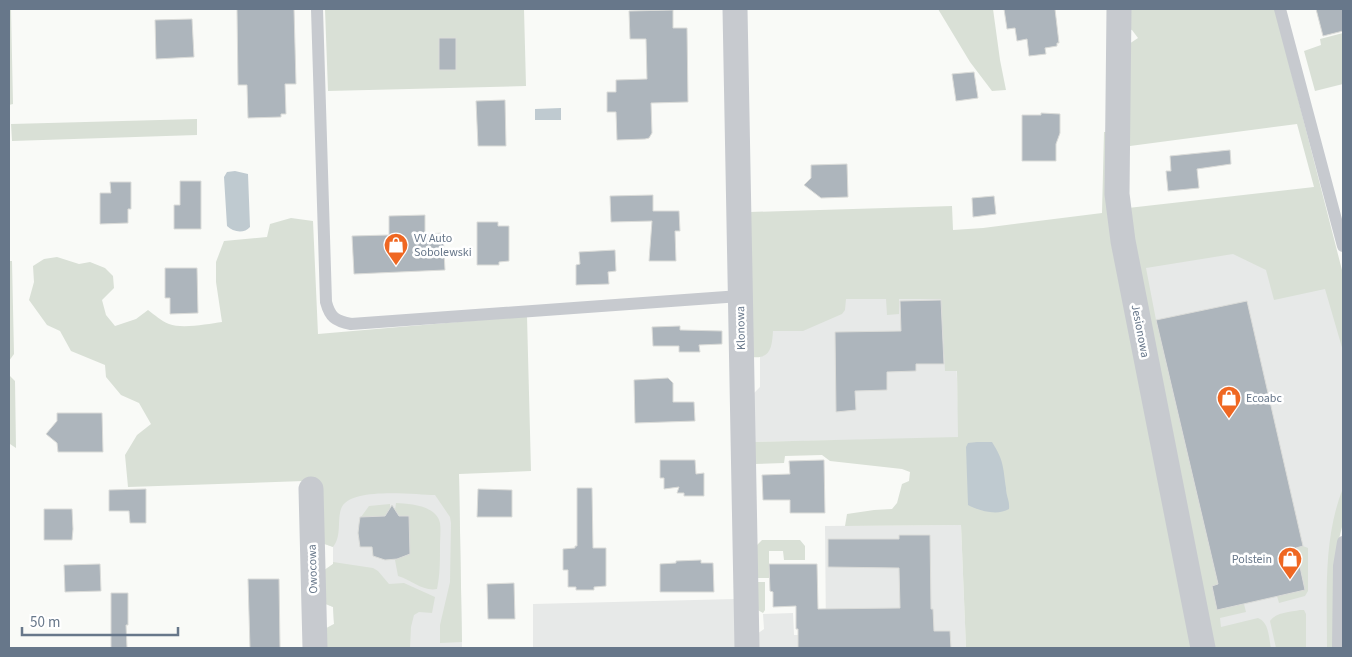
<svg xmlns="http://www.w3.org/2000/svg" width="1352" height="657" viewBox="0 0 1352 657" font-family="'Source Sans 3',sans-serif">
	<rect width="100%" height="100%" fill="#f9faf7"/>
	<path fill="#e7e9e8" d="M1314,187L1343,296V509L1332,561L1330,648H1214L1131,242Z
		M954,291L959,438L754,442L753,394L760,387V356L751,295Z
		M459,474L462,648H321V631L334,624L333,607L320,602V573L333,564V547L319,542L318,480Z
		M961,525L966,648H757V634L764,629L763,614L793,613L794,635H826L825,526Z
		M735,599L736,648H533V604Z"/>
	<path fill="#d9e0d6" d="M9,9H11L13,104L9,105Z
		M325,9H524L526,86L328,91Z
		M938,9H993L1000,60L1006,90L992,91L970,62Z
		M1128,9H1275L1343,274V351L1325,289L1274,300L1266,270L1233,254L1146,268L1156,320L1218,584L1212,587L1217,609L1244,604L1246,612L1220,618L1221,627L1258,618C1269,622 1269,638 1271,648H1214L1128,208L1314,187L1297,124L1130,146L1126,46L1138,38L1132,30L1127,29Z
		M1343,33V84L1315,91L1304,51L1321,45L1320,39Z
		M197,119V135L12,141L11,124Z
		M1104,132H1109L1196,648H966L961,525L845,526L847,514L874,510L892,509L897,503L902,484L909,481L910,472L902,469L830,461L822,455L785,456L784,463L754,464V442L958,437L957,371H945L941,299H899V314L887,315L886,299H846L845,310L842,314L803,331H773C772,346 771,359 753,357L750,212L952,206L953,230L983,228L1102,213Z
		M291,218L313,221L318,334L527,316L531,471L459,474L462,642L440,643V625L450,582L451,523L450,517L435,495C415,495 349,486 341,509C337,521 342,536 333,547L319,542L304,481L128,487L125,455L137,435L151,424L139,403L121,395L106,377L105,365L71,351L60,331L47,325L29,300L34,282L33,266L44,259L57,257L79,264L90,262L105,268L113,276L114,288L102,300L106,315L115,326L136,319L148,310C155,315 161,321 169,324C182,329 208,324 222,322L216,282V262L224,241L267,237L270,224Z
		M9,261H12L14,354L9,361Z
		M10,376L15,381L16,448L10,444Z
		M1343,488V523L1336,551L1333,648H1327C1327,595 1323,538 1343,488Z
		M396,503C410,504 436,505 440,523C441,530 440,539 440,546C440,561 440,575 437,589C424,592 411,580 398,576L395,560L410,554L409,516H399L395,510Z
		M390,504V510L385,516L361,517L369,506Z
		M762,540H800L805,546V560H784L783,551H769V578H756V546Z
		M1303,546L1308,548V591L1305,596L1279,603L1277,596L1305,589L1296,548Z
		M333,562L373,568L378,571L389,584L404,583L435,597L432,613L419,612L414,615L411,627L410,648H321V631L334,624L333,607L321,602L320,573L333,564Z
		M756,582H765V610L763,613L756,609Z
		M1300,610H1304L1306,614V648H1276L1270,621C1276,612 1291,612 1300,610Z"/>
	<path fill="#bfcad0" d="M561,108V120H535V109Z
		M235,171L248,174L250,227C244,234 233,232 227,226L224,177L227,172Z
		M977,442H992C1004,461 1003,467 1006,488C1006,496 1010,501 1009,509C997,516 980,511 968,505L966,447L968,443Z"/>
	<path fill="#adb5bc" stroke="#dbdcd9" d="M237,9H294L296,84H285L286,114H281V117L248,118L247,85H238Z
		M1004,9H1055L1059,43H1057V46L1045,48L1046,54L1029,56L1027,39L1017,41L1015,28L1007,29Z
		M1316,9H1343V31L1323,36Z
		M673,10V28H687L688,102L651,103L652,133L649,138L645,139L617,140L616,112H607V92H616V80L647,79L646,39H630L629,11Z
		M192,19L194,57L156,59L155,20Z
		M439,38H456V70H439Z
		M974,72L978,98L956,101L952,74Z
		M505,100L506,146H478L476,101Z
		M1041,113L1060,114V133L1056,144V161H1022V115H1041Z
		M1230,150L1231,164L1197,169L1199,188L1168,191L1166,171H1171L1170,156Z
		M847,164L848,197L821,198L804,185L811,178V165Z
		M180,181H201V229H174V205H180Z
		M110,182H131V209H128V223L100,224V193H111Z
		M653,195V211H679L680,231H675L676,261H649L652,221L611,222L610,196Z
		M994,196L996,214L973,217L972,198Z
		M425,215V234L443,233L445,270L354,274L352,236L389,235V216Z
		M477,222H498V226H509V261L499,262V265H477Z
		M615,250L616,271L608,272L609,284L576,285V265L580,264L579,252Z
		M165,268H197L198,313L170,314V298H165Z
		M941,300L944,364H916V371L887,372V390L855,391L856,410L836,412L835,332L901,331L900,301Z
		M1247,301L1303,546L1296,548L1305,590L1217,610L1212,586L1218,584L1156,320Z
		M680,326V330L722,331V344L699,345L700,352H679V346H653L652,327Z
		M668,378L673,383V402H694L695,421L635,423L634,380Z
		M57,413H102L103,452H58L57,443L46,434L57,421Z
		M660,460H695L696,474L704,473V496H684V493H677L679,487L664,489V478H660Z
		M824,460L825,513H790V500H763L762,475L790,474L789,461Z
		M577,488H592L593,548H606V586L594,587V590H576V587H568V570H563V549L575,548V546H577Z
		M146,489V523H130L129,511H109V490Z
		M478,489L512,490V517H477Z
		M392,505L399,516H409L410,554L397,559L385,560L373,556L372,547H360L358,533L359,524L360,517L385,516Z
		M44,509H72L73,529L72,540H44Z
		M899,535H930L931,609H933L934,631H950L951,648H798V629H796V606L773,607V592L770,591L769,564H817L818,609L900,608L899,568L828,567V539H899Z
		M701,560V563H713L714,592H660V564L676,563V561Z
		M100,564L101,591L65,592L64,565Z
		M248,579H279L280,648H250Z
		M514,583L515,619H488L487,584Z
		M111,593H128V625H126L127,648H111Z"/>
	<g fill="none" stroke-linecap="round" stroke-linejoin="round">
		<path stroke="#c7cacf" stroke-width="12" d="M317,9L326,302C330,317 335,321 351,324L740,296
			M1280,9L1343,246
			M1338,648L1339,566L1343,542"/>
		<path stroke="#c7cacf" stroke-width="25" d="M735,9L747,648
			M1119,9L1117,194L1123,241L1203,648
			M311,489L315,648"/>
	</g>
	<defs>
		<symbol id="shop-pin" viewBox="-11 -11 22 30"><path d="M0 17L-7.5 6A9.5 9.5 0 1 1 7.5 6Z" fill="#ef6722" stroke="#fff"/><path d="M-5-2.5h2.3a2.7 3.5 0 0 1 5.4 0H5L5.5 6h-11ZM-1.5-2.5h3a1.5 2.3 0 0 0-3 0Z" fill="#fff"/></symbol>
	</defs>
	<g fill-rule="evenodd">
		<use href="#shop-pin" x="382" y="231" width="28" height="38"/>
		<use href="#shop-pin" x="1215" y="384" width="28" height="38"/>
		<use href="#shop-pin" x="1276" y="545" width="28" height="38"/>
	</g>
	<g text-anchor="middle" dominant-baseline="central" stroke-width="5" stroke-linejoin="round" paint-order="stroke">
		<g font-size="12" fill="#67778a" stroke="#fff" text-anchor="start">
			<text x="414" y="238">VV Auto<tspan x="414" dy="14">Sobolewski</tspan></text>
			<text x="1246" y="398">Ecoabc</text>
			<text x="1272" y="559" text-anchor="end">Polstein</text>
		</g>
		<g font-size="12" fill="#67778a" stroke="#fff">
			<text transform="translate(741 328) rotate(-91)">Klonowa</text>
			<text transform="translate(1140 331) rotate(79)">Jesionowa</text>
			<text transform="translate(313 569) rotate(-92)">Owocowa</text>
		</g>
	</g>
	<rect width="1352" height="657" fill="none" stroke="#67778a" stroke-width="20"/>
	<path d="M22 627v8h156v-8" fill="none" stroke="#67778a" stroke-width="2.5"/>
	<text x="30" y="627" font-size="15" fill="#67778a" stroke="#ffffff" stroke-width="4" paint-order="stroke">50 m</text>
</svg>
